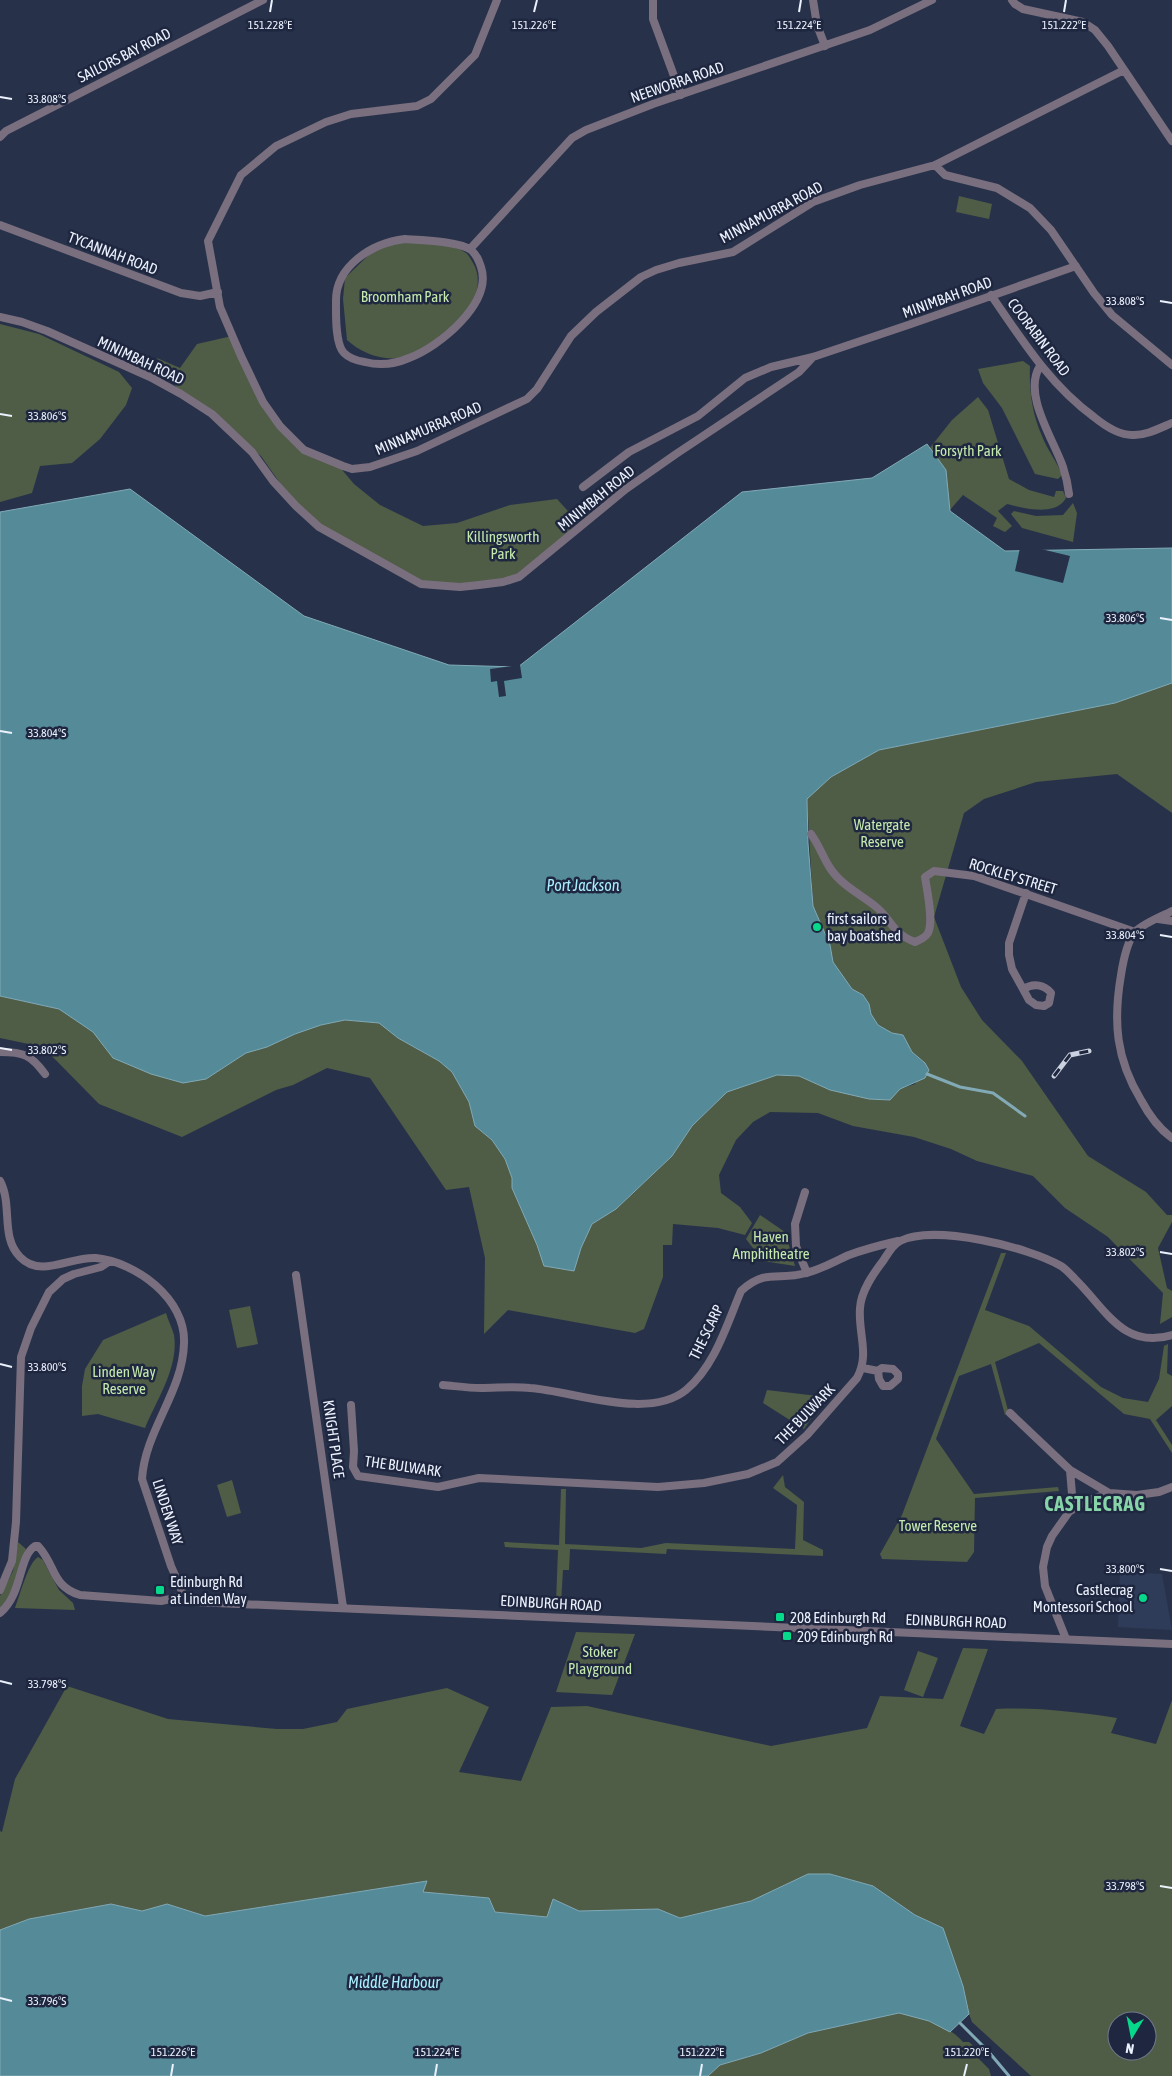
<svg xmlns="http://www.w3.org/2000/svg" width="1172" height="2076" viewBox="0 0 1172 2076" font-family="'Asap Condensed',sans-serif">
	<rect width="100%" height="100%" fill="#27324a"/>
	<path fill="#2f3c59" d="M1120,1572L1162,1574L1172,1630L1118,1627Z"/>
	<path fill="#4f5c46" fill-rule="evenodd" d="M959,196L992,204L989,219L956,212Z
		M404,238C420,241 453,243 466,253C469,255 471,260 473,263C487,285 468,321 448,335C437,343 420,351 407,356C387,363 362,354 347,340L343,299L345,278L378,246Z
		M0,324L39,334L119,372L132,388L126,405L100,439L72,463L40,466L32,493L0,502Z
		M232,336L271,413L294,440L338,465L354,484L380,505L423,526L457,523L510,505L557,499L577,521L558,546L519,577L460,587L421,584L335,537L296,506L261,456L181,394L157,358L180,368L197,344Z
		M1023,361L1030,366C1029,390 1032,414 1042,436C1047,450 1057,461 1062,475L1058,479L1035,474L1002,408L983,383L978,369Z
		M978,397L988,410L1009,479L1029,490L1054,497L1056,491H1063L1066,498C1056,517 1023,508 1007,504L998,511L1012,526L1005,532L993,526L997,518L963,495L949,511L929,449L952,420Z
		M1073,503L1077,513L1073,542L1022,528L1011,514L1014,511L1036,516L1063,515Z
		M1168,682L1172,683V813L1117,774L1036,782L984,799L964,813L934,917L961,987L982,1020L1022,1061L1088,1156L1146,1192L1167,1215H1172V1222L1158,1248L1167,1288L1172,1291V1317L1160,1324L1163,1293L1108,1237L1065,1208L1033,1176L977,1161L951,1149L914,1137L853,1126L818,1113L770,1112L753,1122L736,1140L719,1175L721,1193L740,1207L752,1223L745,1235L718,1228L673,1224L672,1245H663V1277L644,1329L635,1333L508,1310L484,1334L485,1258L469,1187L446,1190L370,1078L327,1068L293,1085L276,1090L182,1137L99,1104L43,1047L0,1038V996L59,1009L93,1032L114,1058L206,1079L246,1053L267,1047L295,1034L321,1025L345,1020L379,1023L398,1038L439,1061L452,1072L469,1102L475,1126L492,1140L505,1159L512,1178V1188L537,1245L544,1266L574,1271L581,1248L592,1224L616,1209L672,1156L692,1126L727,1092L777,1075L799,1076L830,1090L900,1089L915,1084L925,1063L912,1052L903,1035L892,1033L878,1025L871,1014L869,1004L863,995L852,989L833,962L830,945L813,906L807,798L831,777L879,750L1114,703Z
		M760,1215L785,1232L795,1266L763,1261L746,1239Z
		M1001,1253H1006L985,1310L1029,1326L1101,1387L1123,1398L1148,1402L1159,1379L1164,1346L1168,1344L1167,1373L1172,1376V1406L1156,1420L1172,1445V1453L1150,1419L1124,1414L1039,1343L995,1362L1009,1414L1005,1415L991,1364L959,1376L936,1439L974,1494L1058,1487L1059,1491L975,1498L974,1552L967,1562L882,1559L880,1554L902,1515Z
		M250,1306L258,1344L237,1348L229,1310Z
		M166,1313C168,1320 172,1328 174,1335C179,1367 157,1399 145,1428L98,1414L82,1416V1386L85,1369L103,1340Z
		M767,1390L826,1397L804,1429L763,1403Z
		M783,1475L785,1487L804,1502L803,1540L823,1550V1556L667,1549L666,1554L570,1549L569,1570H563L561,1603H556L558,1550L505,1547L504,1542L559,1545L561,1489H566L565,1544L641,1548L666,1543L795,1549L797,1505L773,1488Z
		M232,1480L241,1513L227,1517L217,1485Z
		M18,1542L26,1549L18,1580L0,1611V1596L13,1571Z
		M38,1557L43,1560L59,1590L73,1603L75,1610L15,1608C20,1595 28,1563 38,1557Z
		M576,1632L635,1634L612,1695L556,1692Z
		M963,1648L988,1649L960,1726L984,1734L996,1709C1037,1707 1076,1712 1117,1718L1111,1733L1156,1744L1172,1700V2076H1031L972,2022L969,2014L963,1986L943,1928L915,1915L873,1886L830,1874H808L751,1901L680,1918L658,1909L579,1911L553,1899L547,1917L495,1912L489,1898L423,1892L426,1881L205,1916L167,1904L142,1911L111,1904L29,1919L0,1930V1831L2,1832L15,1779L67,1686L168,1719L277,1729H303L337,1722L347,1709L447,1688L489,1707L459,1772L521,1781L551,1707L587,1706L771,1746L867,1728L880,1696L943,1699ZM1117,2021H1147V2051H1117Z
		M918,1651L938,1658L923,1697L904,1690Z
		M899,2013C921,2018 948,2024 963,2042H969L978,2050L977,2057L989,2069L991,2076H708L720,2065L761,2053L808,2033Z"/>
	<path fill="#558b98" stroke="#82aab6" d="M927,444L946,470L950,511L1005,551L1172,548V683L1115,703L879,750L831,777L807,799L808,843L813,906L830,945L833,962L852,989L863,995L869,1004L871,1014L878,1025L892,1033L903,1035L912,1052L925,1063L929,1070L925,1078L900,1089L890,1100L869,1099L830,1090L799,1076L777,1075L727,1092L692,1126L672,1156L616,1209L592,1224L581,1248L574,1271L544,1266L537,1245L512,1188V1178L505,1159L492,1140L475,1126L469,1102L452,1072L439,1061L398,1038L379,1023L345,1020L321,1025L295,1034L267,1047L246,1053L206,1079L183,1083L151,1074L113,1058L93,1032L59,1009L0,996V512L130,489L304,616L449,665L518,667L742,492L872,478Z
		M808,1874H830L873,1886L915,1915L943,1928L963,1986L969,2014L950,2032L929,2021L899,2013L808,2033L761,2053L720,2065L708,2076H0V1930L29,1919L111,1904L142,1911L167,1904L205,1916L427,1881L423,1892L489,1898L495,1912L547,1917L553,1899L579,1911L658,1909L680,1918L751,1901Z"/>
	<path fill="#27324a" d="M1020,548H1037L1070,556L1063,583L1015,571Z
		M520,665L522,678L504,681L506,696L499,697L497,681L491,682L490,669Z"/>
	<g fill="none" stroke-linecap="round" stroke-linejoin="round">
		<path stroke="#82aab6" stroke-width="3" d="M927,1074L960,1087L993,1093L1025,1116
			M960,2023L988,2051L1009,2076"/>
		<path stroke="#7a6f7f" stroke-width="8" d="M497,0L475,55L431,99L417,106L351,114L326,122L276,146L241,175L208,241L220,307L241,356L263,402L280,426L304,450L343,466L352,469L370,467L417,451L527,399L537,389L571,336L596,312L641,277L656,270L679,263L733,252L813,202L860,185L935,165L1124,70
			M653,0V19L681,95
			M813,0L817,25L825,46
			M1012,0L1015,4L1023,9L1083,22L1095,30L1108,46L1172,141
			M0,137L6,131L263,0
			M935,165L945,175L997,188L1030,208L1051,230L1094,293L1112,315L1172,365
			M0,225L181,293L200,296L218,292
			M405,239C420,240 460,241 471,250C477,255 479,261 481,267C493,303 439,347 409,358C395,364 380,366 365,362C358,361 349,358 344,353C335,344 336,314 336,302C335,266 372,243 405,239Z
			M470,249L572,138L586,130L653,104L870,30L932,0
			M991,295C1022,340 1050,385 1094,417C1105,426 1118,435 1132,435C1145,436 1160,428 1172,423
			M0,317L22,322L47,331L150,377L181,394L212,414L252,452L273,481L296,506L319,527L421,584L460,587L479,585L503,582L519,577L626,489L676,454L799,372L813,357
			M1040,366C1022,394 1054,440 1063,467C1066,476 1068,485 1069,494
			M583,487L629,452L698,416L745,378L771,367L813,357L911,324L1076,266
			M811,834C819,845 823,857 830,868C841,885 860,894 875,906C892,919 891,933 915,942C920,940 925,938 928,933C934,921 927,891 925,877L934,871L974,876L1135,932
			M1172,911C1162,916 1142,924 1135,932C1127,942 1123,962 1121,975C1113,1022 1116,1059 1141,1100C1149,1115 1158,1128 1172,1138
			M1158,919L1172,921
			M1024,989C1032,983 1044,984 1051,993L1049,1003L1044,1006L1036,1005L1029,1000L1012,969L1009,955V943L1026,893
			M0,1052C24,1052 31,1055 45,1074
			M0,1181C13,1205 0,1237 20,1257C41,1279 71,1256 96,1258C136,1262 186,1299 184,1343C183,1392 145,1430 142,1479L171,1566L184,1596
			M805,1192L795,1224L796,1246L807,1273
			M296,1275L343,1607
			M863,1368L878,1371L882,1368L893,1369L898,1374V1379L890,1386H883L879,1379L878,1371
			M443,1385C455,1386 468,1388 481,1388C497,1388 514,1386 530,1388C574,1391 648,1421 686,1390C715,1366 727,1324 741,1291C766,1268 779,1281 806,1273C822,1269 835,1261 849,1255C865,1249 881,1245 898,1241
			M351,1405L354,1451L353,1467L358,1476L438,1487L479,1478L658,1487L704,1483L748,1474L777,1462L807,1435L857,1378C870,1354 858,1334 860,1308C861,1291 873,1274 883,1261C887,1255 893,1244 900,1241C934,1224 1029,1247 1061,1266C1066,1269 1071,1275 1075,1279C1105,1308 1123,1350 1172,1335
			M1010,1413L1070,1470L1072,1494L1069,1512L1052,1536L1047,1547L1043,1567L1045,1586L1066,1639
			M1070,1470L1109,1493
			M1069,1512L1084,1502L1109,1493L1137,1495L1159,1492L1172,1487
			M0,1590L12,1561L16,1522L21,1357L31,1328L49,1292L63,1279L74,1274L101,1267L110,1261
			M0,1613C23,1594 18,1557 35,1546H38C56,1565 51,1586 80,1595L161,1601L184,1596L194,1602L1172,1644"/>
		<defs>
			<path id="rail" d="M1054,1076L1070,1055L1089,1051"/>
		</defs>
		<use href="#rail" stroke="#cad1df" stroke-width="5"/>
		<use href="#rail" stroke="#1e273f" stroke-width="3" stroke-dasharray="9" stroke-linecap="butt"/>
	</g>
	<path fill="none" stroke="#ebf1fd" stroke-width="2" d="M270,12L272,0M534,12L537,0M799,12L801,0M1064,12L1066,0M0,97L12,99M1160,301L1172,303M0,414L12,416M1160,618L1172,620M0,731L12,733M1160,935L1172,937M0,1048L12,1050M1160,1252L1172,1254M0,1364L12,1367M1160,1569L1172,1571M0,1681L12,1684M1160,1886L1172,1888M0,1998L12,2001M171,2076L173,2064M435,2076L437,2064M700,2076L702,2064M964,2076L967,2064"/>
	<g fill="#07d98b" stroke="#1e273f" stroke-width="2">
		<circle cx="817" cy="927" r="5"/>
		<rect x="155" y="1585" width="10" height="10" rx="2.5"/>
		<circle cx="1143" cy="1598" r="5"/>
		<rect x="775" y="1612" width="10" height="10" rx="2.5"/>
		<rect x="782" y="1631" width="10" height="10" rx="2.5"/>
	</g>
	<g text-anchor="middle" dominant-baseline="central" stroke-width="5" stroke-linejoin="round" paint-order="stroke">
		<g font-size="15" fill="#ebf1fd" stroke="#1e273f">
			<text transform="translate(124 55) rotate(-27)">SAILORS BAY ROAD</text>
			<text transform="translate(677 82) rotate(-19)">NEEWORRA ROAD</text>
			<text transform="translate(771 212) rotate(-28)">MINNAMURRA ROAD</text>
			<text transform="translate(113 253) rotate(21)">TYCANNAH ROAD</text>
			<text transform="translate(947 297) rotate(-20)">MINIMBAH ROAD</text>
			<text transform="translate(1039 337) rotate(53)">COORABIN ROAD</text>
			<text transform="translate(141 360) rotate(25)">MINIMBAH ROAD</text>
			<text transform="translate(428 428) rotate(-23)">MINNAMURRA ROAD</text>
			<text transform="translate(596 498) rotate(-39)">MINIMBAH ROAD</text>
			<text transform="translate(1013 876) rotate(17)">ROCKLEY STREET</text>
			<text transform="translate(706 1332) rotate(-64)">THE SCARP</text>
			<text transform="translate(805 1414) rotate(-46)">THE BULWARK</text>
			<text transform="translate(334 1439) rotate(82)">KNIGHT PLACE</text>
			<text transform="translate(403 1466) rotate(8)">THE BULWARK</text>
			<text transform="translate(168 1512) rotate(72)">LINDEN WAY</text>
			<text transform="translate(551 1603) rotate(3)">EDINBURGH ROAD</text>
			<text transform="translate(956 1621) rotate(2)">EDINBURGH ROAD</text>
		</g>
		<g font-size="15" fill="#c4eaad" stroke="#1e273f">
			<text x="405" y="296">Broomham Park</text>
			<text x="968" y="450">Forsyth Park</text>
			<text x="503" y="536">Killingsworth<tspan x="503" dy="17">Park</tspan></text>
			<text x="882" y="824">Watergate<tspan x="882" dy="17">Reserve</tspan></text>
			<text x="771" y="1236">Haven<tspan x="771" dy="17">Amphitheatre</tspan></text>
			<text x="124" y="1371">Linden Way<tspan x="124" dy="17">Reserve</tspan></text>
			<text x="938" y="1525">Tower Reserve</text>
			<text x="600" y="1651">Stoker<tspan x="600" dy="17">Playground</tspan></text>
		</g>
		<g font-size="15" fill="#ebf1fd" stroke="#1e273f" text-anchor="start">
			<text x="827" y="918">first sailors<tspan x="827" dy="17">bay boatshed</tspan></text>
			<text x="170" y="1581">Edinburgh Rd<tspan x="170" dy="17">at Linden Way</tspan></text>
			<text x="1133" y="1589" text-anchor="end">Castlecrag<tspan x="1133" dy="17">Montessori School</tspan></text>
			<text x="790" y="1617">208 Edinburgh Rd</text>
			<text x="797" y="1636">209 Edinburgh Rd</text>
		</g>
		<g font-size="16" font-style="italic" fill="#a9efff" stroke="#1e273f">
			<text x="583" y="885">Port Jackson</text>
			<text x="394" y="1982">Middle Harbour</text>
		</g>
		<g font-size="20" font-weight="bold" letter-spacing="1" fill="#86d4a8" stroke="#1e273f">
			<text x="1095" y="1503">CASTLECRAG</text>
		</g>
	</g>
	<g font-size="12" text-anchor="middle" fill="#ebf1fd" stroke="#1e273f" stroke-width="5" stroke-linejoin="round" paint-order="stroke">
		<text x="270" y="29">151.228°E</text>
		<text x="534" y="29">151.226°E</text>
		<text x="799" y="29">151.224°E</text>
		<text x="1064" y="29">151.222°E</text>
		<text x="47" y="103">33.808°S</text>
		<text x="1125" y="305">33.808°S</text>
		<text x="47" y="420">33.806°S</text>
		<text x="1125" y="622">33.806°S</text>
		<text x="47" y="737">33.804°S</text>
		<text x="1125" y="939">33.804°S</text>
		<text x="47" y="1054">33.802°S</text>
		<text x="1125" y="1256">33.802°S</text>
		<text x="47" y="1371">33.800°S</text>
		<text x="1125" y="1573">33.800°S</text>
		<text x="47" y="1688">33.798°S</text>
		<text x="1125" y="1890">33.798°S</text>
		<text x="47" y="2005">33.796°S</text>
		<text x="173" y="2056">151.226°E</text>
		<text x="437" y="2056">151.224°E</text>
		<text x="702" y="2056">151.222°E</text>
		<text x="967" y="2056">151.220°E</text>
	</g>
	<g transform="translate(1132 2036) rotate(190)"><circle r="24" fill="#1e273f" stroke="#70788b"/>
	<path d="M0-4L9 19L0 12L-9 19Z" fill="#07d98b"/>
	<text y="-8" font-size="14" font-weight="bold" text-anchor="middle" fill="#ebf1fd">N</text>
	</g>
</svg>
